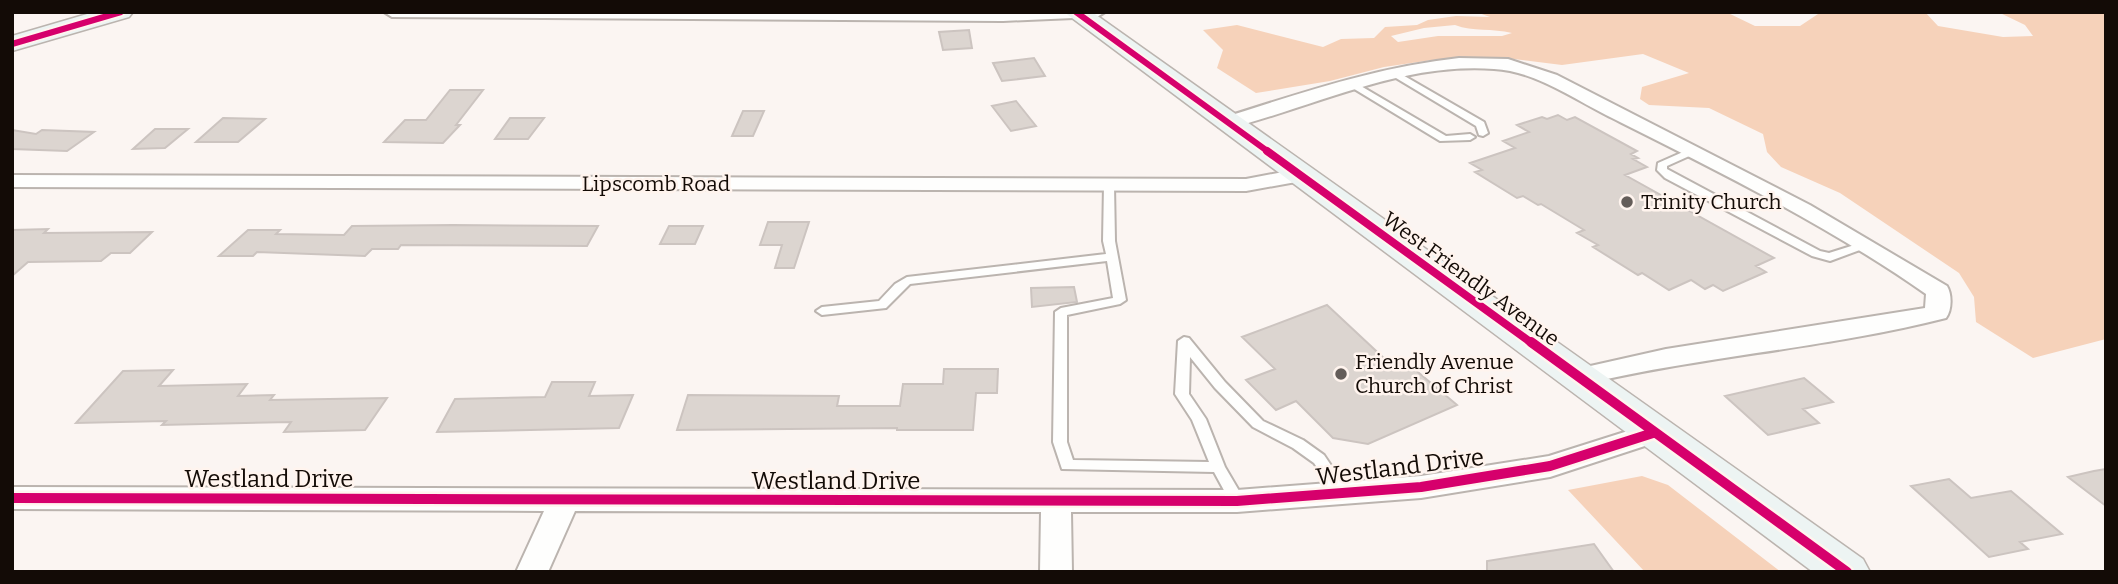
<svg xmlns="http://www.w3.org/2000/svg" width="2118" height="584" font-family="Bitter,serif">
<rect width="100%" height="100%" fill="#fbf5f2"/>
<!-- green -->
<path fill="#f6d2ba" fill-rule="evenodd" d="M1476,12h250l29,14h45l21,-14h104l13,14 65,11 30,-1 -8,-11 -27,-13h108v327l-73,19 -57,-36 -2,-25 -15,-24 -119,-80 -59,-26 -14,-15 -4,-18 -54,-26 -60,-3 -9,-6 2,-12 47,-14 -46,-19 -81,11 -64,-8 -66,3 -48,7 -54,14 -74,12 -39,-25 6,-18 -20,-20 34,-5 86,22 18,-8 33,-1 11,-11 32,-2 11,-5 28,-4 34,1zM1455,25c18,7 37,3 57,8l-10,3h-64l-40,6 -7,-6 33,-8z
M1642,476l26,9 113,87h-136l-77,-82z"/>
<!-- building -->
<path fill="#dcd5d0" stroke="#ccc4c0" stroke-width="2" d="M969,30l3,18 -29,2 -4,-18z
M1034,58l11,18 -43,5 -9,-18z
M450,90h33l-27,35h4l-17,18 -59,-1 21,-22h21z
M1016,101l20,25 -25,5 -19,-25z
M743,111h21l-11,25h-21z
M1558,115l9,5 8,-3 62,34 -6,3 7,4 -5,1 14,8 -22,8 149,83 -18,8 10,6 -43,19 -10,-6 -8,4 -14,-9 -22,10 -27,-17 -4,2 -45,-28 5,-2 -21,-12 7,-3 -43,-26 -3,1 -15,-9 -6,2 -42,-26 7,-2 -12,-7 45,-15 -12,-7 26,-9 -12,-7 25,-8 5,2z
M223,118l42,1 -27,23h-42z
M510,118h34l-16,21h-33z
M155,129h33l-23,19 -32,1z
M12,130l24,4 6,-4 52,2 -27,19 -55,-2z
M768,222h41l-15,46h-19l7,-23h-22z
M453,225l145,1 -11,20 -186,-1 -3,4h-26l-7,7 -108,-4 -4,4h-34l29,-26h32l-4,4 68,1 8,-9z
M669,226h34l-8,18h-35z
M48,229l-4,4 108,-1 -22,21h-19l-10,8 -73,1 -16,14v-46z
M1074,287l3,15 -45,5 -1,-19z
M1327,305l61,57 12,-5 57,48 -89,39 -35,-6 -37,-37 -20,9 -30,-30 29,-11 -33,-32z
M944,369h54l-1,24h-21l-3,37h-76v-2l-220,2 11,-35 151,1 -2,10h63l3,-22h40z
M173,370l-14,16 88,-2 -9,12 36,-1 -4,5 117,-2 -22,32 -81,2 7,-10 -129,3 4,-4 -90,2 47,-52z
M1804,378l29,24 -30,7 16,14 -51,12 -43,-39z
M552,382h43l-6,14 44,-1 -14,33 -182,4 18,-33 90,-2z
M2106,469v37l-38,-29 26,-6z
M1949,479l22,19 40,-7 51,43 -42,8 8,7 -39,8 -78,-71z
M1594,544l20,28h-127v-11z"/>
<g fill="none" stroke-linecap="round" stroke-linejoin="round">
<defs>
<path id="service" d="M1394,70l90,52 4,11 -5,3 -4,-1 -3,-9 -85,-51v-4z
M1354,82l92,54 24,-2 5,3 -5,3 -30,1 -89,-54v-4z
M1692,148l5,3 -1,2 -29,13v3l153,82 9,2 35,-11 6,3 -2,2 -38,14 -18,-5 -147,-78 -8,-8 1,-7z
M1109,182l5,3 1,56 11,59 -6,4 -53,11v127l6,18 136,2 -17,-42 -17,-26 3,-53 6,-4 5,1 36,44 38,39 40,19 21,15 27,40 -3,4 -5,2 -5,-2 -24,-36 -21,-15 -40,-21 -38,-39 -25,-31 -1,37 17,25 19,48 20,34 -3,4 -5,2 -5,-2 -18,-33 -152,-3 -9,-27 2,-130 6,-4 52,-10 -6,-37 -197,23 -24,24 -64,7 -6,-4 6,-4 57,-6 16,-17 12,-7 199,-23 -3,-13 1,-56z"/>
<path id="minor" d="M384,12h721l-8,5 -94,4 -611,-4z
M1459,58l49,1 49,16 253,130 137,81c5,8 5,24 -1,32 -121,31 -247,38 -369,68l-9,-3 -4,-6 4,-6 98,-22 259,-41 1,-14c-100,-70 -212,-125 -320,-179 -35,-18 -72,-44 -112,-46 -94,-7 -179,38 -268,60l-7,-2 -3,-4 3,-4c79,-25 157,-52 240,-61z
M1299,169l8,1 3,5 -3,5 -61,11 -1234,-4v-12l1234,4z
M1653,423l10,3 4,7 -4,7 -113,37 -129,21 -184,14h-166l1,60h-32l1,-60 -466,-1 -27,61h-32l28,-61 -532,-2v-22l1225,3 184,-14 128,-20z"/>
<path id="secondary" d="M94,12h39l-4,5 -117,34v-15z
M1064,12h28l771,547 7,13h-57z"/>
</defs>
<!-- service casing -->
<use href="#service" stroke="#bbb4af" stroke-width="4"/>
<!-- minor casing -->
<use href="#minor" stroke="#bbb4af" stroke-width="4"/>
<!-- secondary casing -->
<use href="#secondary" stroke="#bbb4af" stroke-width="3"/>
<!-- service -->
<use href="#service" fill="#fefefd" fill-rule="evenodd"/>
<!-- minor -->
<use href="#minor" fill="#fefefd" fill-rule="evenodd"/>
<!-- secondary -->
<use href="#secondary" fill="#edf4f3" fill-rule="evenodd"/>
<defs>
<path id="cycleway-far2" d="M1076,12l194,141
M12,44l109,-32"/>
<path id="cycleway-far1" d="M1267,151l266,193"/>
<path id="cycleway" d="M1531,342l316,230
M12,498l1225,3 184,-14 129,-21 103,-33"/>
</defs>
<!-- cycleway-far2 casing -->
<use href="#cycleway-far2" stroke="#fff4ee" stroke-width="10"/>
<!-- cycleway-far1 casing -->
<use href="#cycleway-far1" stroke="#fff4ee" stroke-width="12"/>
<!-- cycleway casing -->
<use href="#cycleway" stroke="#fff4ee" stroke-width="15"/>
<!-- cycleway-far2 -->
<use href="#cycleway-far2" stroke="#d6006c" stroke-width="6"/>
<!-- cycleway-far1 -->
<use href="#cycleway-far1" stroke="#d6006c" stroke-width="8"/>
<!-- cycleway -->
<use href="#cycleway" stroke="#d6006c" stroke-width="10"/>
</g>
<!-- markers -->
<g fill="#645d59" stroke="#fff4ee" stroke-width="2.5">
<circle cx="1627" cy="202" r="7"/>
<circle cx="1341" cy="374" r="7"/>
</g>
<g text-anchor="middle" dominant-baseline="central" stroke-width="5" stroke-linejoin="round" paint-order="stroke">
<!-- street labels -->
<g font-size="21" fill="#130b06" stroke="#fff4ee">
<text x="656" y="184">Lipscomb Road</text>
<text transform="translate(1471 279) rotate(36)">West Friendly Avenue</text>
</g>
<!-- poi labels -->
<g font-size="21" fill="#130b06" stroke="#fff4ee" text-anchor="start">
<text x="1641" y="202">Trinity Church</text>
<text x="1355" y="362">Friendly Avenue<tspan x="1355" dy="24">Church of Christ</tspan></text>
</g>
<!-- near-street labels -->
<g font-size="24" fill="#130b06" stroke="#fff4ee">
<text transform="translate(1400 467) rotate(-7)">Westland Drive</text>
<text x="269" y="479">Westland Drive</text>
<text x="836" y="481">Westland Drive</text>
</g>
</g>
<!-- border -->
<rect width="2118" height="584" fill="none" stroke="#130b06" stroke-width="28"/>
</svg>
